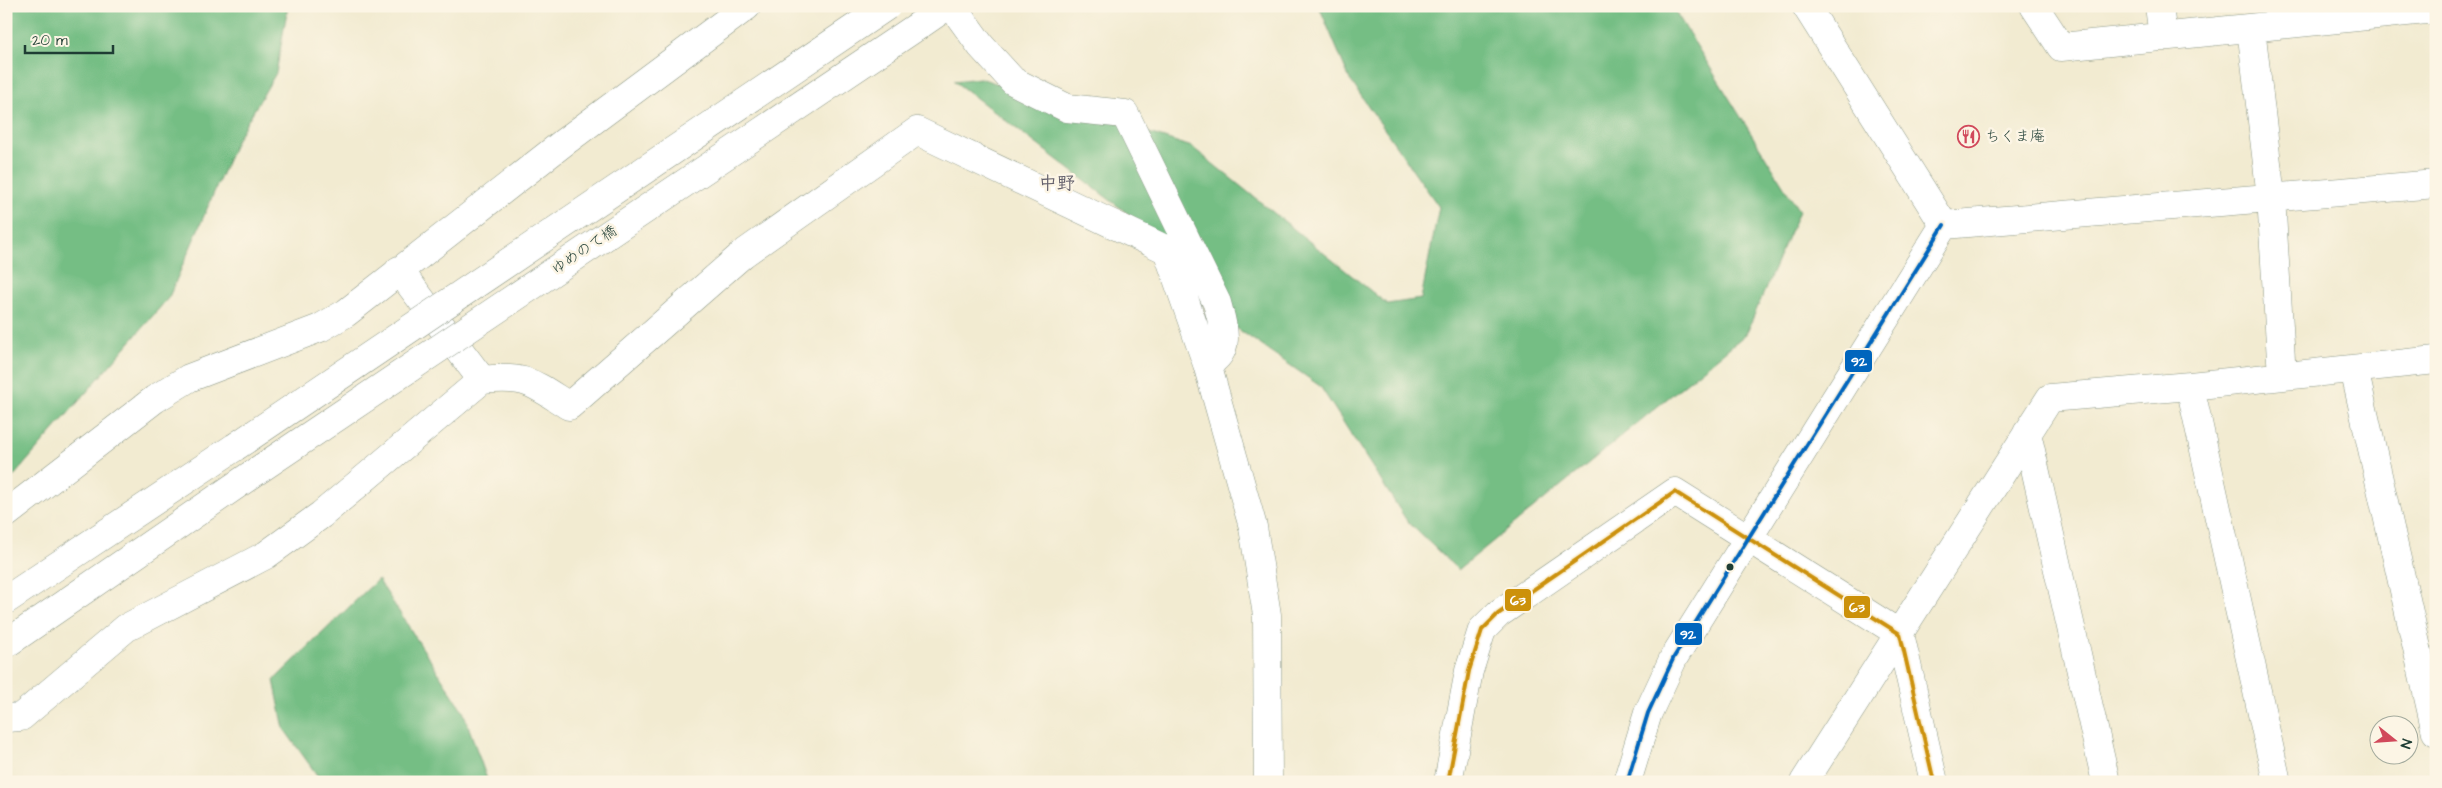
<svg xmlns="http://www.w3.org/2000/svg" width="2442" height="788" font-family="'Architects Daughter','Klee One',sans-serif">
<rect width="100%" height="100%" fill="#fcf5e5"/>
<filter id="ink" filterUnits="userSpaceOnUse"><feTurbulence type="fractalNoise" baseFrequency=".02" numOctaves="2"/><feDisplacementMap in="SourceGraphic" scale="10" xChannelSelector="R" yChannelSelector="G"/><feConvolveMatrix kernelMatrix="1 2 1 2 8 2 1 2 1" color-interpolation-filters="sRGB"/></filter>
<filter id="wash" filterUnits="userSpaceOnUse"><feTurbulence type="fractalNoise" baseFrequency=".0096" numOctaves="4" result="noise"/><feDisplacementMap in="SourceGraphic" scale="20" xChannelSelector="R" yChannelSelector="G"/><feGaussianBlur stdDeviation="1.12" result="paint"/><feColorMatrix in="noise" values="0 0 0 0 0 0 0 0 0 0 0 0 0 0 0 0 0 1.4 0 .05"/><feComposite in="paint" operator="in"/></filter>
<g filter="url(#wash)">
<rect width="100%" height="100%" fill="#f2ebd1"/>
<!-- forest -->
<path fill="#74be84" stroke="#4a7e5c" d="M6,6h282l-12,67 -39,66 -68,158 -163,188z
M1319,6h353l127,205 -53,123 -288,236 -51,-49 -87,-135 -85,-59 -91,-101 -190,-145 26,-3 212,69 195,157 34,-5 18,-92 -89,-127z
M378,579l85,132 25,71h-166l-38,-53 -10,-49z"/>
</g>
<g filter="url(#ink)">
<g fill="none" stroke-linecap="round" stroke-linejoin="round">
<defs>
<path id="minor" d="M952,6l29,40 32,35 54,27 58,6 92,189c6,22 16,48 -10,61
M1806,6l138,219
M2034,6l27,41 375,-38
M2159,6l4,31
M918,26l29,-20
M2251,28l20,169 11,179
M1944,225l492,-41
M399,270l83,110
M2354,369l82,363
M2027,433l79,349
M6,514l149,-115 34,-21 131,-50 26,-15 217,-170 184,-137
M6,600l229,-153
M6,644l245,-169
M6,718l15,-1 105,-89 140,-73 55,-40 161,-135c45,-5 50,3 87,26l174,-152 174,-123 250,119 40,114 46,163 14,88 1,167
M1448,782l21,-111 13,-41 16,-16 177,-122 225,142 34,148
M1627,782l21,-69 26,-56 270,-432
M1804,782l246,-384 140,-12
M2277,782l-87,-396 246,-26"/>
</defs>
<!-- minor casing -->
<use href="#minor" stroke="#889482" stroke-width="29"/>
<!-- minor -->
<use href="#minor" stroke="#fff" stroke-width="28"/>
<defs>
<path id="minor-bridge" d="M235,447l652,-441
M251,475l667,-449"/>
</defs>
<!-- minor-bridge casing -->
<use href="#minor-bridge" stroke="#889482" stroke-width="29" stroke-linecap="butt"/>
<!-- minor-bridge -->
<use href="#minor-bridge" stroke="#fff" stroke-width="28"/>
<defs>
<path id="bus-1" d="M1448,782l21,-111 13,-41 16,-16 177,-122 225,142 34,148"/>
<path id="bus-2" d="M1627,782l21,-69 26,-56 270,-432"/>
</defs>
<!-- bus-1 casing -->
<use href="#bus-1" stroke="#fcf5e5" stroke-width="8"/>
<!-- bus-2 casing -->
<use href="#bus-2" stroke="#fcf5e5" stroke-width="8"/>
<!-- bus-1 -->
<use href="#bus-1" stroke="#cc910a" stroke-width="4"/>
<!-- bus-2 -->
<use href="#bus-2" stroke="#0065bd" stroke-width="4"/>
</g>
</g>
<!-- icons -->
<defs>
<symbol id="restaurant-ring" viewBox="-11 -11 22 22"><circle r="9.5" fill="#fcf5e5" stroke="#d1495b" stroke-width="1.5"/><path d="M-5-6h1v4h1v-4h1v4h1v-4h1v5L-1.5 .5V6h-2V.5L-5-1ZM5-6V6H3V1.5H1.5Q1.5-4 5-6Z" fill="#d1495b"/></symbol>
</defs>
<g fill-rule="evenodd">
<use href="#restaurant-ring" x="1956" y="124" width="25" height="25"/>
</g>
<!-- markers -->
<circle fill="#1f3d34" stroke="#fcf5e5" stroke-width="2" cx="1730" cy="567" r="4.5"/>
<g text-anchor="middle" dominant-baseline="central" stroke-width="5" stroke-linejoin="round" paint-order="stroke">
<!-- poi labels -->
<g font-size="15" fill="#1f3d34" stroke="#fcf5e5" text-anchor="start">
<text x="1985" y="136">ちくま庵</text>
</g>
<!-- street labels -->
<g font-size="15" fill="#1f3d34" stroke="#fcf5e5">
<text transform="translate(584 250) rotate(-34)">ゆめのて橋</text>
</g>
<!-- quarter labels -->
<g font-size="18" font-weight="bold" fill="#63606c" stroke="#fcf5e5">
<text x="1057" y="183">中野</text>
</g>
</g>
<g stroke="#fcf5e5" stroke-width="2">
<rect x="1844" y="349" width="29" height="24" rx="5" fill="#0065bd"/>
<rect x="1504" y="588" width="28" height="24" rx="5" fill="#cc910a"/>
<rect x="1843" y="595" width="28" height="24" rx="5" fill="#cc910a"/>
<rect x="1674" y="622" width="29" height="24" rx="5" fill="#0065bd"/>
</g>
<g font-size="14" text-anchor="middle" font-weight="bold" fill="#fff">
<text x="1859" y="366">92</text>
<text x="1518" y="605">63</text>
<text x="1857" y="612">63</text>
<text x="1688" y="639">92</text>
</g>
<!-- margin -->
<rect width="2442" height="788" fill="none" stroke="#fcf5e5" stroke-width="25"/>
<!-- north arrow -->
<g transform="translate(2394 740) rotate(107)"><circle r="24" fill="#fcf5e5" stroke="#a4ab9e"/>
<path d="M0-4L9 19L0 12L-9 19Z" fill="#d1495b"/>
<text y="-8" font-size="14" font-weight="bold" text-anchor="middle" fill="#1f3d34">N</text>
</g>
<!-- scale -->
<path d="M25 45v8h88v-8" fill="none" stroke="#1f3d34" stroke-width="2.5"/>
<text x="32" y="45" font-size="15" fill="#1f3d34" stroke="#fcf5e5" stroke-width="4" paint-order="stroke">20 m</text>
</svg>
